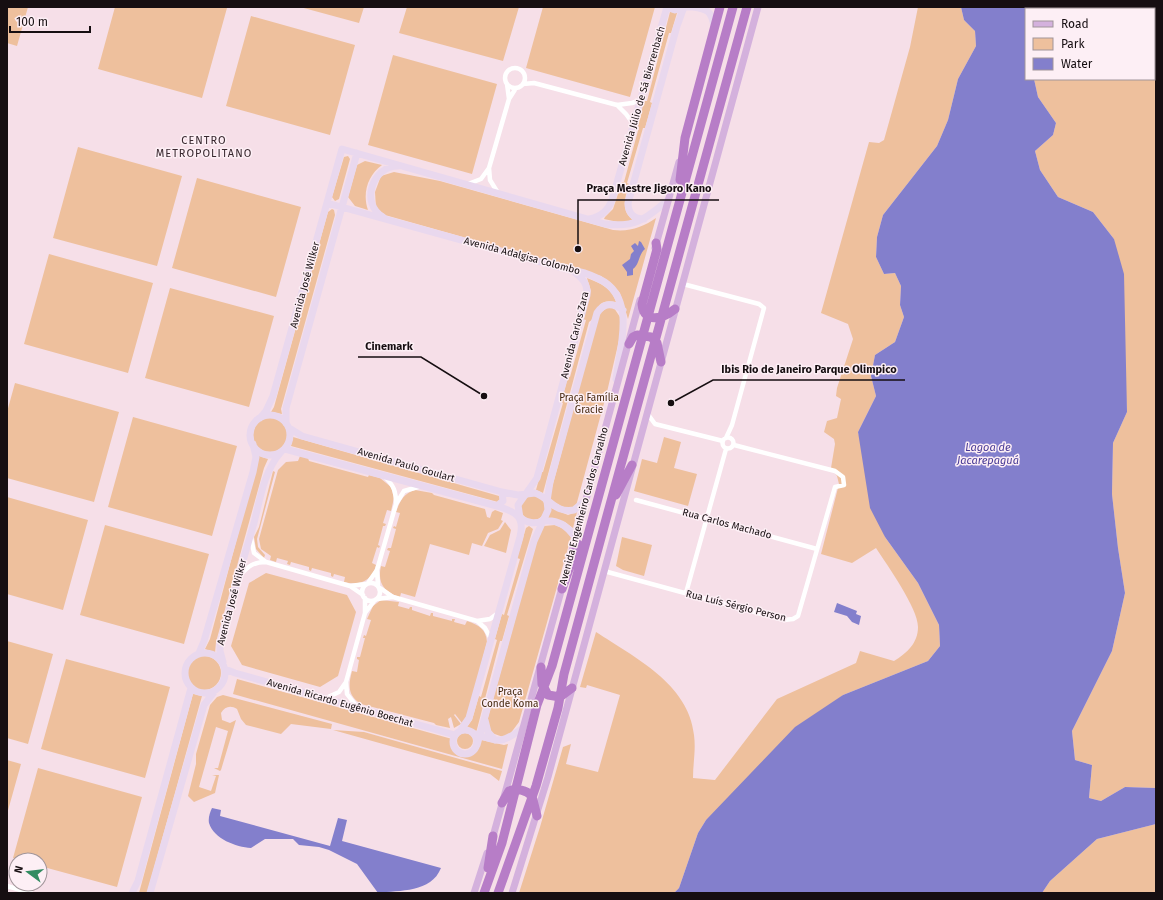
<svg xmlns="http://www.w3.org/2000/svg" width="1163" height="900" font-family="'Fira Sans',sans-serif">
<rect width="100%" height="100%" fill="#f6dfe8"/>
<!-- green -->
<path fill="#eec09d" d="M7,7h21l-11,39 -10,-3z
M115,7l112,1 -25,90 -104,-29z
M300,7h64l-5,16z
M407,7h112l-16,54 -104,-28z
M543,7h112l-25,90 -104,-29z
M918,7h43l3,13 11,11 1,15 -18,33 -10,41 -11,26 -54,69 -6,22 -1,20 8,17 11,-1 6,13 -1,19 4,12 -9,25 -20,13 -4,21 5,20 -18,36 27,105 33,46 21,42 1,21 -12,15 -85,34 -137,125 -8,13 -19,55 -5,5h-155l21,-66 23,-80 8,-3 -5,20 32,8 22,-77 -33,-10 -1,3 -6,-1 16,-55c38,25 93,52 98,103 2,15 -1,28 -1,43l22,2 62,-81 79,-36 4,-12 34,10c13,-8 24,-18 24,-34 0,-19 -31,-62 -42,-79l-24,15 -31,-9 18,-70 -2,-8 -6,-8 4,-24 -1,-5 -10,-7 3,-11 10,-3 4,-19 -5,-3 1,-8 16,-49 -5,-15 -27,-11 48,-171 10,1 5,-3 26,-93z
M1036,7h120v781l-31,-1 -24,14 -12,-3 3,-33 -17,-5 -3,-29 40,-80 13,-58 -7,-45 -6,-54 1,-51 14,-31 -13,-173 -21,-27 -35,-15 -18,-27 -5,-19 18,-16 3,-12 -18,-26 -4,-18h120v-70h-118z
M670,12l7,1 -6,20h-2l-19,69 2,1 -7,25h-2l-16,55 2,1c-4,14 -9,27 5,37l-16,1 -14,-3 1,-2 8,-8 9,-27h2l15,-55 -1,-1 6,-25h3z
M251,16l104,29 -25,90 -104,-29z
M393,55l104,29 -25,90 -104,-29z
M78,147l104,29 -25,90 -104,-28z
M348,156l2,3 -11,40 -4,2 -3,-4 12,-40z
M365,161l17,4c-14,10 -20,28 -14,45l-13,-4 -7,-9 9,-32z
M394,172l46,9 173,49c17,2 30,-3 43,-12l-28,101 -8,-26 -8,-9 -11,-8 -216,-61 -9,-7 -1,-16 6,-16z
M197,178l104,29 -25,90 -104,-29z
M332,209l2,1 1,5 -54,194 1,5 -11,-2 3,-5 54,-195z
M49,254l104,29 -25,90 -104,-29z
M587,278c13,5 25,10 29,24 -23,-5 -17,14 -27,20l-46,171 -7,-3 5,-18h2l20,-69 -2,-1 7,-25h2l16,-57 -3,-1 8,-28z
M170,288l104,28 -25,91 -104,-29z
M607,308h7l6,9v19l-13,56 -31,114c-8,5 -18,-1 -25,-6l-1,-5 49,-181z
M15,383l104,29 -25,90 -87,-24v-66z
M133,417l104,29 -25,90 -104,-29z
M253 435a17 17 0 1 1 34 0a17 17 0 1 1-34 0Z
M293,437l206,59 2,1 -3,5 -207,-56z
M664,437l17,5 -7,26 23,6 -9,32 -54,-15 8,-32 15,4z
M259,456l9,3 -4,9 -48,174 -1,11 -10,-4 5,-10z
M300,456l8,2 1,3 59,16 1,-2 11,3 11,9 3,11 -3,13 -4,-1 -4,13 3,1 -1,2h-2l-5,19 2,1 -1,2 -2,-1 -5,16 4,2c-4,16 -16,21 -32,17l1,-5 -11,-3 -1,3 -2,-1v-3l-19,-5 -1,3 -2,-1v-3l-18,-5 -1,3 -3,-1 1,-3 -11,-3 -1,4 -6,-2 1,-4 -10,-7 -2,-10 19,-69 8,-8 12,-1z
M273,471l2,1 -18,67 1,8 7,8 -1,3 -8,-9 -2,-12 5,-10z
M415,490l17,3 2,2 51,14 2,8 3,1 2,-6 3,-2 8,3 -2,7 2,1 -5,8 -10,4 -6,13 -10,-3 -3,12 -39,-11 -15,53 -14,-4 -1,4c-16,-5 -23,-14 -19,-31l4,1 5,-16 -3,-1 1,-2h3l5,-19 -3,-1 1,-2 2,1 4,-14 -4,-1c4,-11 8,-19 19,-22z
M521 508a12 12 0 1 1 24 0a12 12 0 1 1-24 0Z
M7,497l81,23 -25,90 -56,-16z
M551,508l17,7 9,-3 -4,16 -8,-6 -17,-4z
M505,522l6,8 -5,23 -22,-7 6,-11 10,-5z
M105,525l104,29 -25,90 -104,-29z
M555,525l9,4 7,8 -52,185 -9,12 -7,3 -11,-4 -5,-12 52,-188 5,-7z
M529,526l4,3 -26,86 2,1 -7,25h-2l-24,92 -1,-3 -8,-3 5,-7 7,-24 2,1 16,-57 -2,-1 7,-25 2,1 16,-56 -3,-1 9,-30z
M622,537l30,8 -8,31 -21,-6 -7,-4z
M266,573l81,22 9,17 -18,64 -18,11 -78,-22 -11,-19 18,-63z
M381,600l18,2 -1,4 11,3 1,-2h2v3l18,6 1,-3h2v3l19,5v-2h3l-1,3 11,3 2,-4c12,4 19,8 20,21l-19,73 -6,8 -7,-9 -1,1 7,9 -7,4 -3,-11 -3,2 2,9 -14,-3 -2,-2 -73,-19c-13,-8 -13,-18 -9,-33l5,1 2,-12 -2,-1v-2h3l5,-19h-2l1,-3 2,1 5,-16 -4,-1 6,-13z
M7,641l46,13 -25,90 -21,-6z
M187 673a17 17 0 1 1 34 0a17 17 0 1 1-34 0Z
M66,659l104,28 -25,91 -104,-29z
M237,679l215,60 3,11 6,7c13,1 17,-7 20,-17l23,5 4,-1 -6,25 -269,-75z
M193,694l9,2 -55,197h-8z
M223,695l109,29 -1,5 -40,-5 -10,10 -35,-9 -5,-6 -4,-10c-6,-4 -12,-3 -16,4l1,7 8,3 6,-3 -15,50 -1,1 -6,-3h4l10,-37 -12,-4 -17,60 12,4 5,-15 -4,-1h7l-4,18 -21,9 -6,-6 8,-32v-10l14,-49 7,-8z
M333,730l31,2 138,39 -3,10 -9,-7z
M457 741a8 8 0 1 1 16 0a8 8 0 1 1-16 0Z
M7,760l14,4 -14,50z
M38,768l104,29 -25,90 -77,-21v-6h-20l-7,-2z
M1156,824v69h-114l8,-12 47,-42z"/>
<!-- water -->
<path fill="#837fcc" d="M961,7h75v2h-10v70h8l4,18 18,26 -3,12 -18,16 5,19 18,27 35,15 21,27 10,35 3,138 -14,31 -1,51 6,54 7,45 -13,58 -40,80 3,29 17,5 -3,33 12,3 24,-14 31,1v36l-59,15 -47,42 -8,12h-368l5,-5 19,-55 8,-13 89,-93 48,-32 85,-34 12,-15 -1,-21 -21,-42 -33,-46 -15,-29 -12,-76 18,-36 -5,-20 4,-21 20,-13 9,-25 -4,-12 1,-19 -6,-13 -11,1 -8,-17 1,-20 6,-22 54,-69 11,-26 10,-41 18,-33 -1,-15 -11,-11z
M639,241l2,1 4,7c-7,6 -5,15 -12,20v6l-6,1v-4l-5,-7 8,-6 1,-5 3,-3 -3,-5 4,-3 3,3z
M837,603l20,8 -1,3 5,2 -2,9 -7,-3 -5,-6 -13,-4z
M212,808l9,2 -1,6 110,30 8,-28 9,2 -5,21 99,27c-10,25 -41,22 -63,25l-21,-29 -28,-14 -10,-3 -20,-2 -6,-6h-28l-14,9c-15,-1 -37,-9 -42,-25 -1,-5 1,-11 3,-15z"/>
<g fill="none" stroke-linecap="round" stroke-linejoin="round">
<!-- street -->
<path stroke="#fff" stroke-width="4.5" d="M505 78a10 10 0 1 1 20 0a10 10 0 1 1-20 0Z
M507,84l2,15
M523,84l11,-1 83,22 15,-2 9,-3
M617,105l9,9 8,11
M468,184l13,-5 8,-11
M498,193l-8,-13 -1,-12 20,-69 7,-11
M683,284l76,20 5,4 -32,117 -6,13
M647,413l8,11 68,17
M722.5 443a5.5 5.5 0 1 1 11 0a5.5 5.5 0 1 1-11 0Z
M385,477c9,9 11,14 11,27l8,-13 14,-4
M636,500l181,49
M266,562l84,24 13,9
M377,570l19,-66
M604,571l180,49 9,-1 5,-3 37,-129 9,-2 -1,-8 -8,-6 -101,-26
M240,575c9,-9 13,-13 26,-13l-12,-9 -3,-15
M362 592a9 9 0 1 1 18 0a9 9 0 1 1-18 0Z
M368,583l9,-13 1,15
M350,586l16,-2
M686,593l40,-144
M393,597l84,24
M365,598v15l10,-13
M377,599l16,-2 -13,-9
M491,639l-6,-11 -8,-7 13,-2 8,-6
M346,682l19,-69
M326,698l13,-6 7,-10 1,12 10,13
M7,886l24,7"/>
<!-- secondary -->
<path stroke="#e9d8ee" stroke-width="7" d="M693,7c15,2 18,4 21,19
M327,203l246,68c9,0 18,4 26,8 38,18 21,68 17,100
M383,217c-23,-13 -11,-51 15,-51
M589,219c12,-2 19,-8 23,-19l55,-193 8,3 10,-3
M644,219c-10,0 -16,-6 -16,-16l49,-177 7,-19h9
M573,271c9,7 15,12 14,24l-50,183 -19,27 2,13c8,5 14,6 23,3l5,-11 -1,-9 3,-19 47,-169c7,-11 16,-10 26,-3
M250 435a20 20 0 1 1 40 0a20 20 0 1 1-40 0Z
M260,418l6,-7 7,-15 69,-247 263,75c30,4 41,-5 63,-24
M286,423v-15l71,-255
M289,428l13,8 200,56 16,3 17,-2c16,6 19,20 39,17l11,-9
M285,449l212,57c19,6 28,10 23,31l-51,181 -9,13
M497,506l6,-5 -1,-9
M185 673a20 20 0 1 1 40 0a20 20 0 1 1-40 0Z
M199,653l5,-12 49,-169 3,-15 -3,-13
M223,662l-3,-11v-7c11,-40 22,-81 34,-121 6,-24 10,-52 27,-71
M225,669l10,4 220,62
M485,720l3,12 7,8
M453 742a12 12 0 1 1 24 0a12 12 0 1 1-24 0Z
M476,734c23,9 27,9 47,-6
M477,745l57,-204 9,-20c15,-2 24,5 32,16
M132,893l6,-12 53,-193
M150,893l54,-188 10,-13"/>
<!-- primary -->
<path stroke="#d4b1dd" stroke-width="7" d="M655,248l24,-86
M572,551l68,-251
M492,840l71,-256
M474,893l13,-40
M512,893l36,-116 210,-770"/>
<!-- highway -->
<path stroke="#b77dc7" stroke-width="9" d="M680,180l5,-42 35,-131
M656,243l1,6 -15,55c2,21 22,14 33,5
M629,344l4,-7 4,-2 14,2 6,6 4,19
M616,495l16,-30
M562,589l16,-45
M541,667l1,17 6,11 12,2 12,-9
M502,803l7,-12c8,-3 17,-1 23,5l5,20
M488,868l5,-32
M484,893l18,-50 35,-138 15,-39 181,-659
M498,893l38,-107 22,-78 6,-34 44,-162 139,-505"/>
</g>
<g text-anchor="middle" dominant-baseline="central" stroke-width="3" stroke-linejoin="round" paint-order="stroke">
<!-- street labels -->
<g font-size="10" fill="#160e11" stroke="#fdeff5">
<text transform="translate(642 96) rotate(-74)">Avenida Júlio de Sá Bierrenbach</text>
<text transform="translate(522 256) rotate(15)">Avenida Adalgisa Colombo</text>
<text transform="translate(305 285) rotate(-75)">Avenida José Wilker</text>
<text transform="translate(575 335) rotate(-76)">Avenida Carlos Zara</text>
<text transform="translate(406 465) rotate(16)">Avenida Paulo Goulart</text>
<text transform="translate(584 506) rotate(-75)">Avenida Engenheiro Carlos Carvalho</text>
<text transform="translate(727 524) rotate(15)">Rua Carlos Machado</text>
<text transform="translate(232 602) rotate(-75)">Avenida José Wilker</text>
<text transform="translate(736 606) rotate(14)">Rua Luís Sérgio Person</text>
<text transform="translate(340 703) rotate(16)">Avenida Ricardo Eugênio Boechat</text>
</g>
<!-- park labels -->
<g font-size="10" fill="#43260c" stroke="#fdeff5">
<text x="589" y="398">Praça Família<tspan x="589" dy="12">Gracie</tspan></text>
<text x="510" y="692">Praça<tspan x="510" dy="12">Conde Koma</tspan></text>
</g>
<!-- neighbourhood labels -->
<g font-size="11" letter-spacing="1" fill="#39282f" stroke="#fdeff5">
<text x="204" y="140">CENTRO<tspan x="204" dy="13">METROPOLITANO</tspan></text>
</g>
<!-- water labels -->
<g font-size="11" font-style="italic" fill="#483a96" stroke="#fdeff5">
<text x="988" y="447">Lagoa de<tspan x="988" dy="13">Jacarepaguá</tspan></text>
</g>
</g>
<!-- callouts -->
<path fill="none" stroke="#160e11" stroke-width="1.5" d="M578 249L578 200H719M484 396L421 357H358M671 403L713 380H905"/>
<g fill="#160e11" stroke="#fdeff5" stroke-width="1.5">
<circle cx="578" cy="249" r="4"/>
<circle cx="484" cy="396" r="4"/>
<circle cx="671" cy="403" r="4"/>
</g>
<g font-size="11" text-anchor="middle" font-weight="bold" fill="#160e11" stroke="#fdeff5" stroke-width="3" stroke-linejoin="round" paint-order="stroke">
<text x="649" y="192">Praça Mestre Jigoro Kano</text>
<text x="389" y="350">Cinemark</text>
<text x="809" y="373">Ibis Rio de Janeiro Parque Olimpico</text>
</g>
<!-- border -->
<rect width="1163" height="900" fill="none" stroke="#160e11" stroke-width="16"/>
<!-- legend -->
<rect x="1025" y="8" width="130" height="72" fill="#fdeff5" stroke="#a1959a"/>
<rect x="1033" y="21" width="20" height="6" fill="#d4b1dd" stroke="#a1959a"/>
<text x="1061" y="28" font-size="12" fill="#160e11">Road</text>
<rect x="1033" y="38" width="20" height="12" fill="#eec09d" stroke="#a1959a"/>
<text x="1061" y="48" font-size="12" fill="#160e11">Park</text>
<rect x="1033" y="58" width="20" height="12" fill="#837fcc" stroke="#a1959a"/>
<text x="1061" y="68" font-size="12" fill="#160e11">Water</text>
<!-- north arrow -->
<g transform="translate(28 872) rotate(285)"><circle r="19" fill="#fdeff5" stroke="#a1959a"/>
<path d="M0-3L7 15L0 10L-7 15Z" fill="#328c61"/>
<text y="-6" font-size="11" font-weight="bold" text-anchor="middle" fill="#160e11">N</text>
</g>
<!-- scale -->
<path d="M10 26v6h80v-6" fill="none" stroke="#160e11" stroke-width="2"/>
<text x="16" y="26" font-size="12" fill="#160e11" stroke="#fdeff5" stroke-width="3" paint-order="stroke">100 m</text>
</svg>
